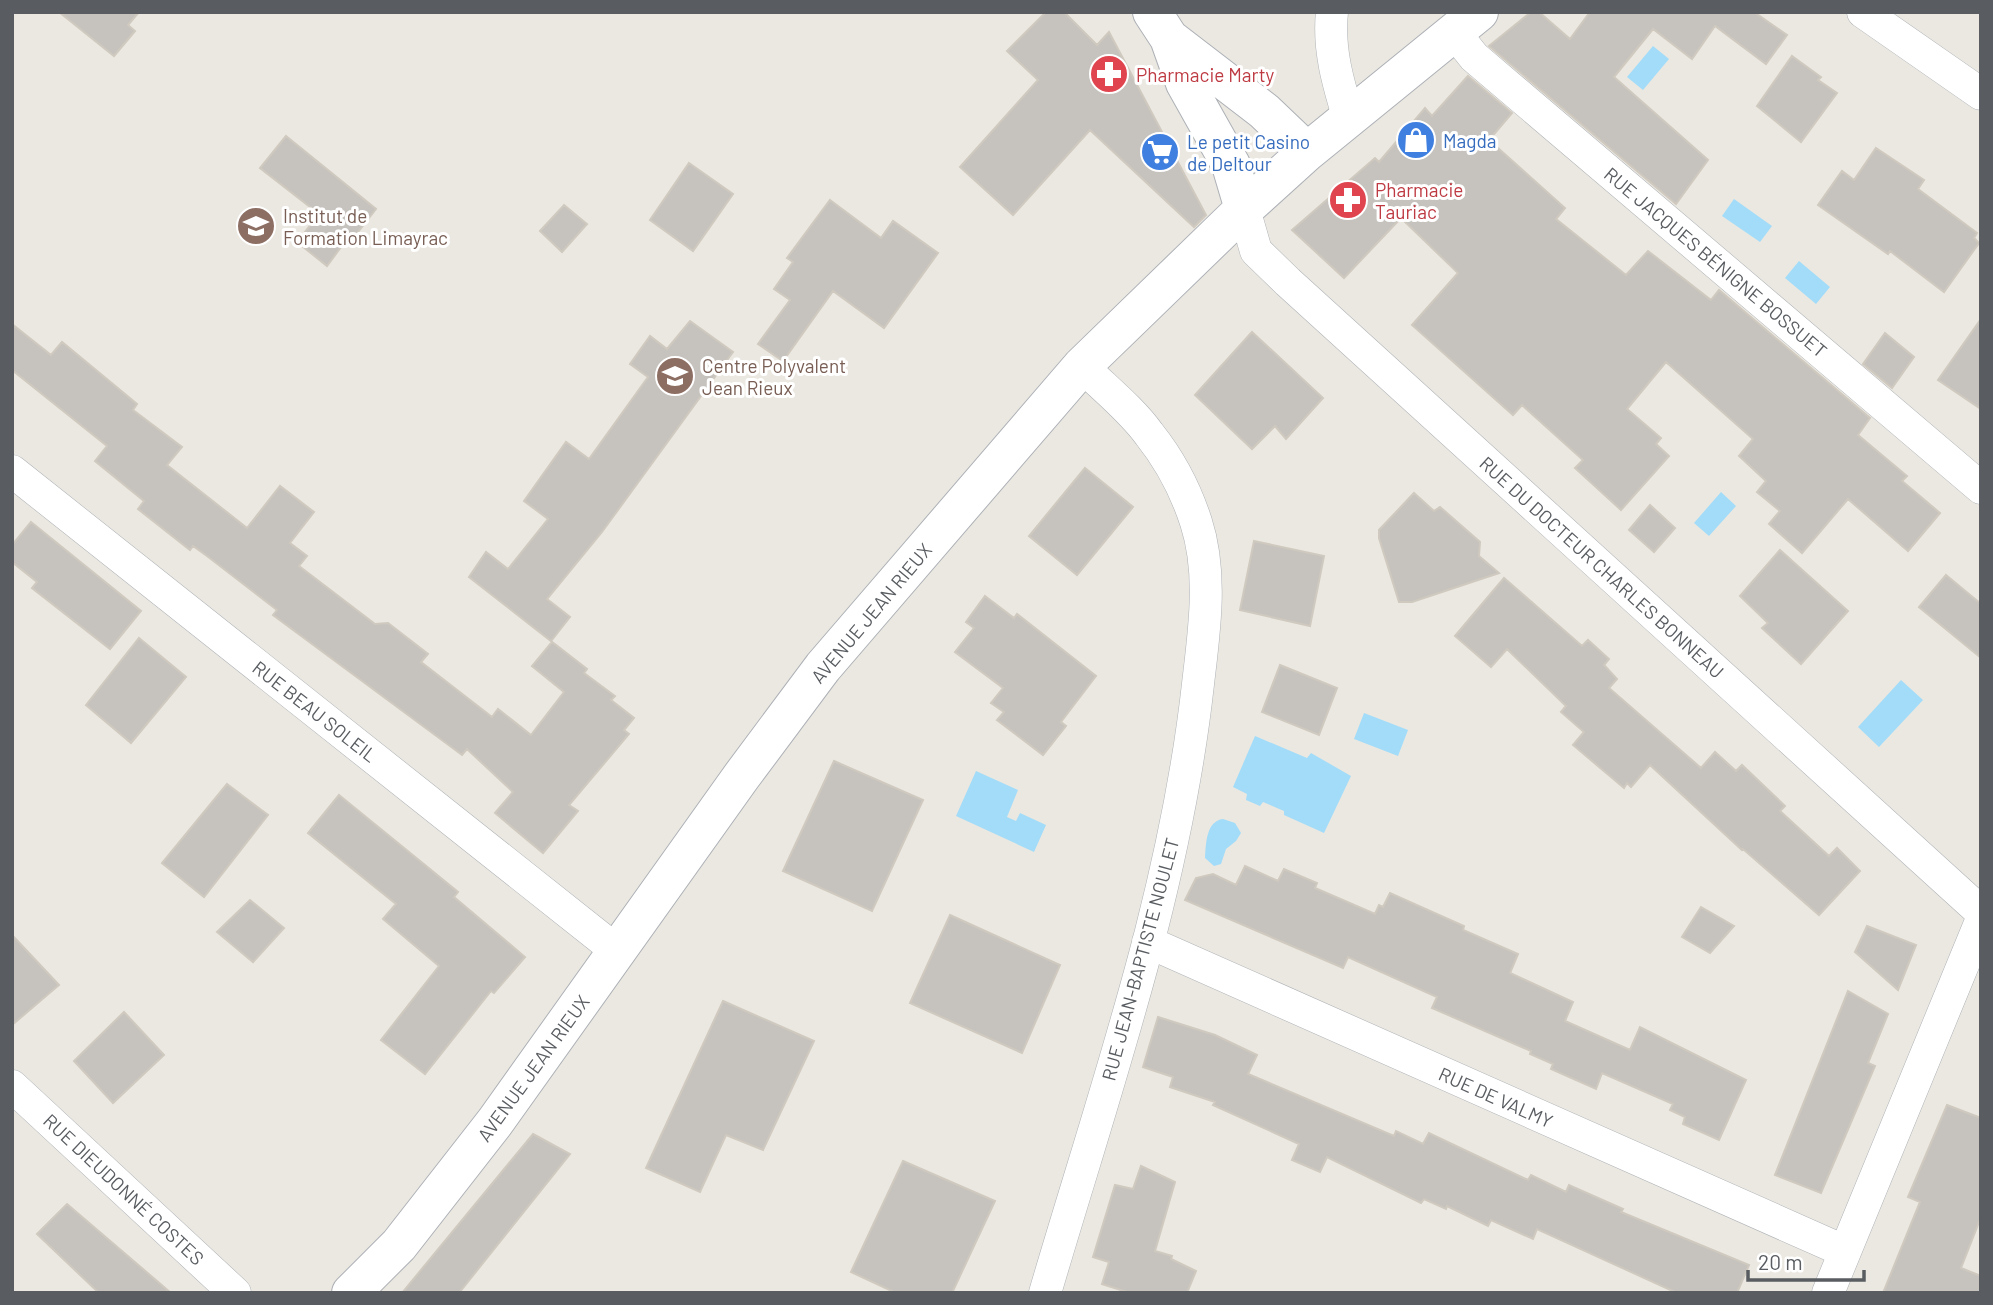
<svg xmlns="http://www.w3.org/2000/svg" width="1993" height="1305" font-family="Barlow,sans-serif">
<rect width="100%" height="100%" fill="#ebe8e1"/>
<!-- water -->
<path fill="#a2dcf9" d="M1653,46l16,13 -26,31 -16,-13z
M1734,199l38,27 -12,16 -38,-26z
M1799,261l31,26 -14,17 -31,-26z
M1721,492l15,14 -27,30 -15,-13z
M1901,680l22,20 -44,47 -21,-20z
M1364,713l44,17 -10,26 -44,-17z
M1255,736l52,22 4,-5 40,23 -27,57 -40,-18v-4l-21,-9 -3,4 -14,-6 1,-6 -14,-7z
M976,771l42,19 -11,27 9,4 4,-8 26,12 -12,27 -78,-36z
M1223,819l12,4 6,10 -5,8 -10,8 -5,15 -7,2 -9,-8c1,-14 1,-37 18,-39z"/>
<!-- building -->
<path fill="#c6c3be" stroke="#cfc9bf" stroke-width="2" d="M59,12h80l-11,13 7,6 -21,25z
M1046,12h18l33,33 12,-13 97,183 -12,12 -104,-97 -77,85 -53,-48 78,-87 -31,-29z
M1531,12h8l31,27 20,-27h164l33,23 -21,29 -51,-38 -23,33 -39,-30 -39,48 94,83 -32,44 -187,-158z
M1792,56l29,21 -3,3 19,13 -36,49 -44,-36z
M1468,76l44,37 -23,27 76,68 -9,11 70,56 22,-24 63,49 8,-10 151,128 -12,17 49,41 -5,5 38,32 -32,38 -60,-52 -46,54 -33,-29 11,-13 -23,-19 9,-11 -27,-25 14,-17 -87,-77 -39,47 34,29 -5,6 13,12 -48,54 -46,-42 8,-8 -61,-55 -9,10 -101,-90 46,-52 -57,-55 -57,60 -52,-48 83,-72 4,4 46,-54 7,8z
M286,136l90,73 -25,32 -4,-2 -20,27 -30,-24 22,-28 -59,-46z
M1876,148l48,32 -6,9 59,44 -3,5 5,5 -35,49 -54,-41 -2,3 -70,-49 24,-34 12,9z
M689,163l44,31 -40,57 -43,-31z
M830,200l51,38 12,-17 45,32 -54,75 -51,-37 -50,70 -25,-17 32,-44 -16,-11 19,-27 -6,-4z
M564,205l23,19 -25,28 -22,-21z
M1981,319v90l-43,-29z
M690,321l43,31 -131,180 -55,67 23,18 -19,24 -82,-64 17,-25 22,17 40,-50 -24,-18 42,-59 23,17 59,-82 -18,-13 20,-28 17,13z
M12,324l39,31 11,-13 75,62 -4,6 49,37 -15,18 80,63 33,-42 34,26 -24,31 17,13 -8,10 76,58 13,-1 40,31 -7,8 71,55 6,-8 33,26 33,-43 -32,-26 20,-24 35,27 -3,4 31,23 -4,4 23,18 -10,12 5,4 -60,71 9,6 -35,42 -48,-40 18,-21 -46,-43 -5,6 -189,-140 4,-5 -70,-54 -14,-10 -3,4 -52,-41 6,-8 -49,-40 12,-15 -95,-76z
M1252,332l71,66 -37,41 -11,-13 -23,23 -57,-54z
M1885,333l29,24 -22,31 -29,-24z
M1085,468l48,39 -56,68 -48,-39z
M1414,493l20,18 6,-4 40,35 -1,14 20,17 -87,29h-13l-20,-64v-8z
M1650,505l25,23 -21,24 -25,-22z
M31,522l110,89 -31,38 -78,-61 5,-6 -25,-20v-17z
M1254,541l70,15 -14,70 -70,-16z
M1780,550l68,61 -47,53 -39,-36 6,-5 -28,-27z
M1946,575l35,29v54l-62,-51z
M1504,578l78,68 6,-6 21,19 -5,6 13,14 -8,9 92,80 14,-16 21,19 6,-6 43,41 -5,5 49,45 8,-8 23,23 -41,44 -76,-66 -1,1 -92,-85 -19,22 -4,-4 -3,5 -51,-43 11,-13 -23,-20 5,-6 -59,-57 -16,18 -36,-31z
M985,596l29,22 3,-4 79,62 -35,46 5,4 -23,29 -46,-35 7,-8 -13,-9 12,-15 -48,-36 19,-24 -8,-6z
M139,638l47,39 -55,66 -45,-38z
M1280,665l57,23 -18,47 -57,-23z
M834,761l89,39 -51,111 -89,-40z
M227,784l41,31 -64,82 -42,-34z
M339,795l119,97 -4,5 71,60 -31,36 -3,-2 -66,83 -44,-34 58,-74 -56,-47 13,-15 -88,-71z
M1245,866l33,15 6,-12 33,14 -2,5 60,26 4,-9 4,2 7,-14 74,33 -1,4 55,24 -8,19 63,29 -8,19 65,29 10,-23 106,53 -27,60 -36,-16 2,-7 -15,-7 3,-6 -71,-31 -6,16 -45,-20 2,-5 -23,-10 1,-3 -99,-43 5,-11 -89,-40 -5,11 -158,-68 11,-22 17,-4 23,11z
M250,900l34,28 -31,34 -36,-30z
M1701,907l33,19 -24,27 -28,-16z
M950,915l110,50 -38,88 -112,-50z
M1867,926l49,19 -18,45 -43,-38z
M12,935l47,50 -47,40z
M1848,991l40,23 -20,49 7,3 -54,127 -46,-18z
M723,1001l91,40 -51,109 -37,-15 -26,57 -54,-24z
M124,1012l40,43 -51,48 -39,-42z
M1158,1017l57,18 42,20 -9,19 146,62 2,-5 27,13 6,-11 99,47 3,-5 35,17 3,-7 54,24 -2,3 128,53 -12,28h-60l-140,-64 -4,10 -42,-19 -3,6 -41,-20 -1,3 -22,-10 -3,4 -94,-46 -7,15 -28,-12 7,-16 -86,-39 2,-3 -45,-15 3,-10 -30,-10z
M1947,1105l34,13v99l-20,51 20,8v17h-98l37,-91 -12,-5z
M533,1134l37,20 -111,139h-57z
M903,1161l92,40 -43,92h-56l-45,-21z
M1141,1166l34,16 -20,69 17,5 -1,3 25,12 -9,22h-57l-28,-9 7,-22 -16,-5 22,-72 18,4z
M67,1204l104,89h-72l-62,-59z"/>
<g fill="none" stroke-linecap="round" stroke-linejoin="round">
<defs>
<path id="street" d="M1332,12c-4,37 6,71 17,107
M1863,12l118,82
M1454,32l20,25 507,431
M1244,209l12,42 32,31 693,630
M12,471l605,480
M1148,942l696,309
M12,1086l223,207
M1045,1293c59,-201 130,-400 153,-609 6,-52 15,-110 -2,-162 -10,-31 -27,-63 -47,-88 -18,-25 -45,-46 -67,-68
M1828,1293l153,-372"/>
<path id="secondary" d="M1152,12l17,26 16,45 46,82 13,44
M1169,38l95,73 43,41
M351,1293l48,-48 96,-123 246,-345 82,-110 259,-301 162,-157 63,-57 172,-140"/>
</defs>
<!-- street casing -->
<use href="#street" stroke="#aeb2b6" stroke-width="33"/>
<!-- secondary casing -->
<use href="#secondary" stroke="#adb1b6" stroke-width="40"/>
<!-- street -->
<use href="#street" stroke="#fff" stroke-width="32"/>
<!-- secondary -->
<use href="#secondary" stroke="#fff" stroke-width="38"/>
</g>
<!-- icons -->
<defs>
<symbol id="pharmacy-disc" viewBox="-11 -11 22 22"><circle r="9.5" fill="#e0444e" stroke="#fff"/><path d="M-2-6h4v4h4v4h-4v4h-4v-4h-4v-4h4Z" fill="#fff"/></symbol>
<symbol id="shop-disc" viewBox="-11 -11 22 22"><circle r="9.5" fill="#3f7fe0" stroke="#fff"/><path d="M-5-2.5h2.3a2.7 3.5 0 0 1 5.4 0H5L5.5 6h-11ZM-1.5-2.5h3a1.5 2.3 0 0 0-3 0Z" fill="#fff"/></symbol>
<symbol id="supermarket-disc" viewBox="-11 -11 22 22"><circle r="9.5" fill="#3f7fe0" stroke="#fff"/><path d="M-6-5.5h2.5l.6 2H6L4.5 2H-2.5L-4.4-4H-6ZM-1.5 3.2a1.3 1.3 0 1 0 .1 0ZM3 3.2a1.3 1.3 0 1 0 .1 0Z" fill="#fff"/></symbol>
<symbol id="university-disc" viewBox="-11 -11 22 22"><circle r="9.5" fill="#8d6e63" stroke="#fff"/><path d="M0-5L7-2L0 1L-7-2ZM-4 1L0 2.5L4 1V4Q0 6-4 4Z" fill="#fff"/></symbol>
<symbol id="school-disc" viewBox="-11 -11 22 22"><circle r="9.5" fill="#8d6e63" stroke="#fff"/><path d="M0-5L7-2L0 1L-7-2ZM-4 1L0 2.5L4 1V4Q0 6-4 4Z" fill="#fff"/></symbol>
</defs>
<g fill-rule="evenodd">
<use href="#pharmacy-disc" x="1087" y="52" width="44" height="44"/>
<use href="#shop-disc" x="1394" y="118" width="44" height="44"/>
<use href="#supermarket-disc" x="1138" y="130" width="44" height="44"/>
<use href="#pharmacy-disc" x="1326" y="178" width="44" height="44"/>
<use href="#university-disc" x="234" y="204" width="44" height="44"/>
<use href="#school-disc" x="653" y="354" width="44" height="44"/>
</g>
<g text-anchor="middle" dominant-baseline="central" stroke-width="6" stroke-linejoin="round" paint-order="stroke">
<!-- health labels -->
<g font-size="19" fill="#be3a42" stroke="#fff" text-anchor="start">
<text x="1136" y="74">Pharmacie Marty</text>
<text x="1375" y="189">Pharmacie<tspan x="1375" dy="22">Tauriac</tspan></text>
</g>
<!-- shop labels -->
<g font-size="19" fill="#366cbe" stroke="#fff" text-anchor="start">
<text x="1443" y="140">Magda</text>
<text x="1187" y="141">Le petit Casino<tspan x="1187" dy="22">de Deltour</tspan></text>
</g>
<!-- education labels -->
<g font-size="19" fill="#785e54" stroke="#fff" text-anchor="start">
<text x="283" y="215">Institut de<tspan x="283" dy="22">Formation Limayrac</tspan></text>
<text x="702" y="365">Centre Polyvalent<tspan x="702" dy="22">Jean Rieux</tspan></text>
</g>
<!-- street labels -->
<g font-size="19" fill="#595d61" stroke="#fff">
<text transform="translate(1716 262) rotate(40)">RUE JACQUES BÉNIGNE BOSSUET</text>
<text transform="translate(1602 567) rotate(42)">RUE DU DOCTEUR CHARLES BONNEAU</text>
<text transform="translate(871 613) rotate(-50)">AVENUE JEAN RIEUX</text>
<text transform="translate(315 711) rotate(38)">RUE BEAU SOLEIL</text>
<text transform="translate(1140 959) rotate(-75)">RUE JEAN-BAPTISTE NOULET</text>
<text transform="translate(533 1068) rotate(-54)">AVENUE JEAN RIEUX</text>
<text transform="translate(1496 1097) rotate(24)">RUE DE VALMY</text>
<text transform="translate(124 1189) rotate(43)">RUE DIEUDONNÉ COSTES</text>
</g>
</g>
<!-- border -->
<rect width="1993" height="1305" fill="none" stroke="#595d61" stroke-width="28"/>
<!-- scale -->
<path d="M1748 1270v10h116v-10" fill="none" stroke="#595d61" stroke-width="3.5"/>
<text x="1758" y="1270" font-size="21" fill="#595d61" stroke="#ffffff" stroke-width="5" paint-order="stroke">20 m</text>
</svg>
